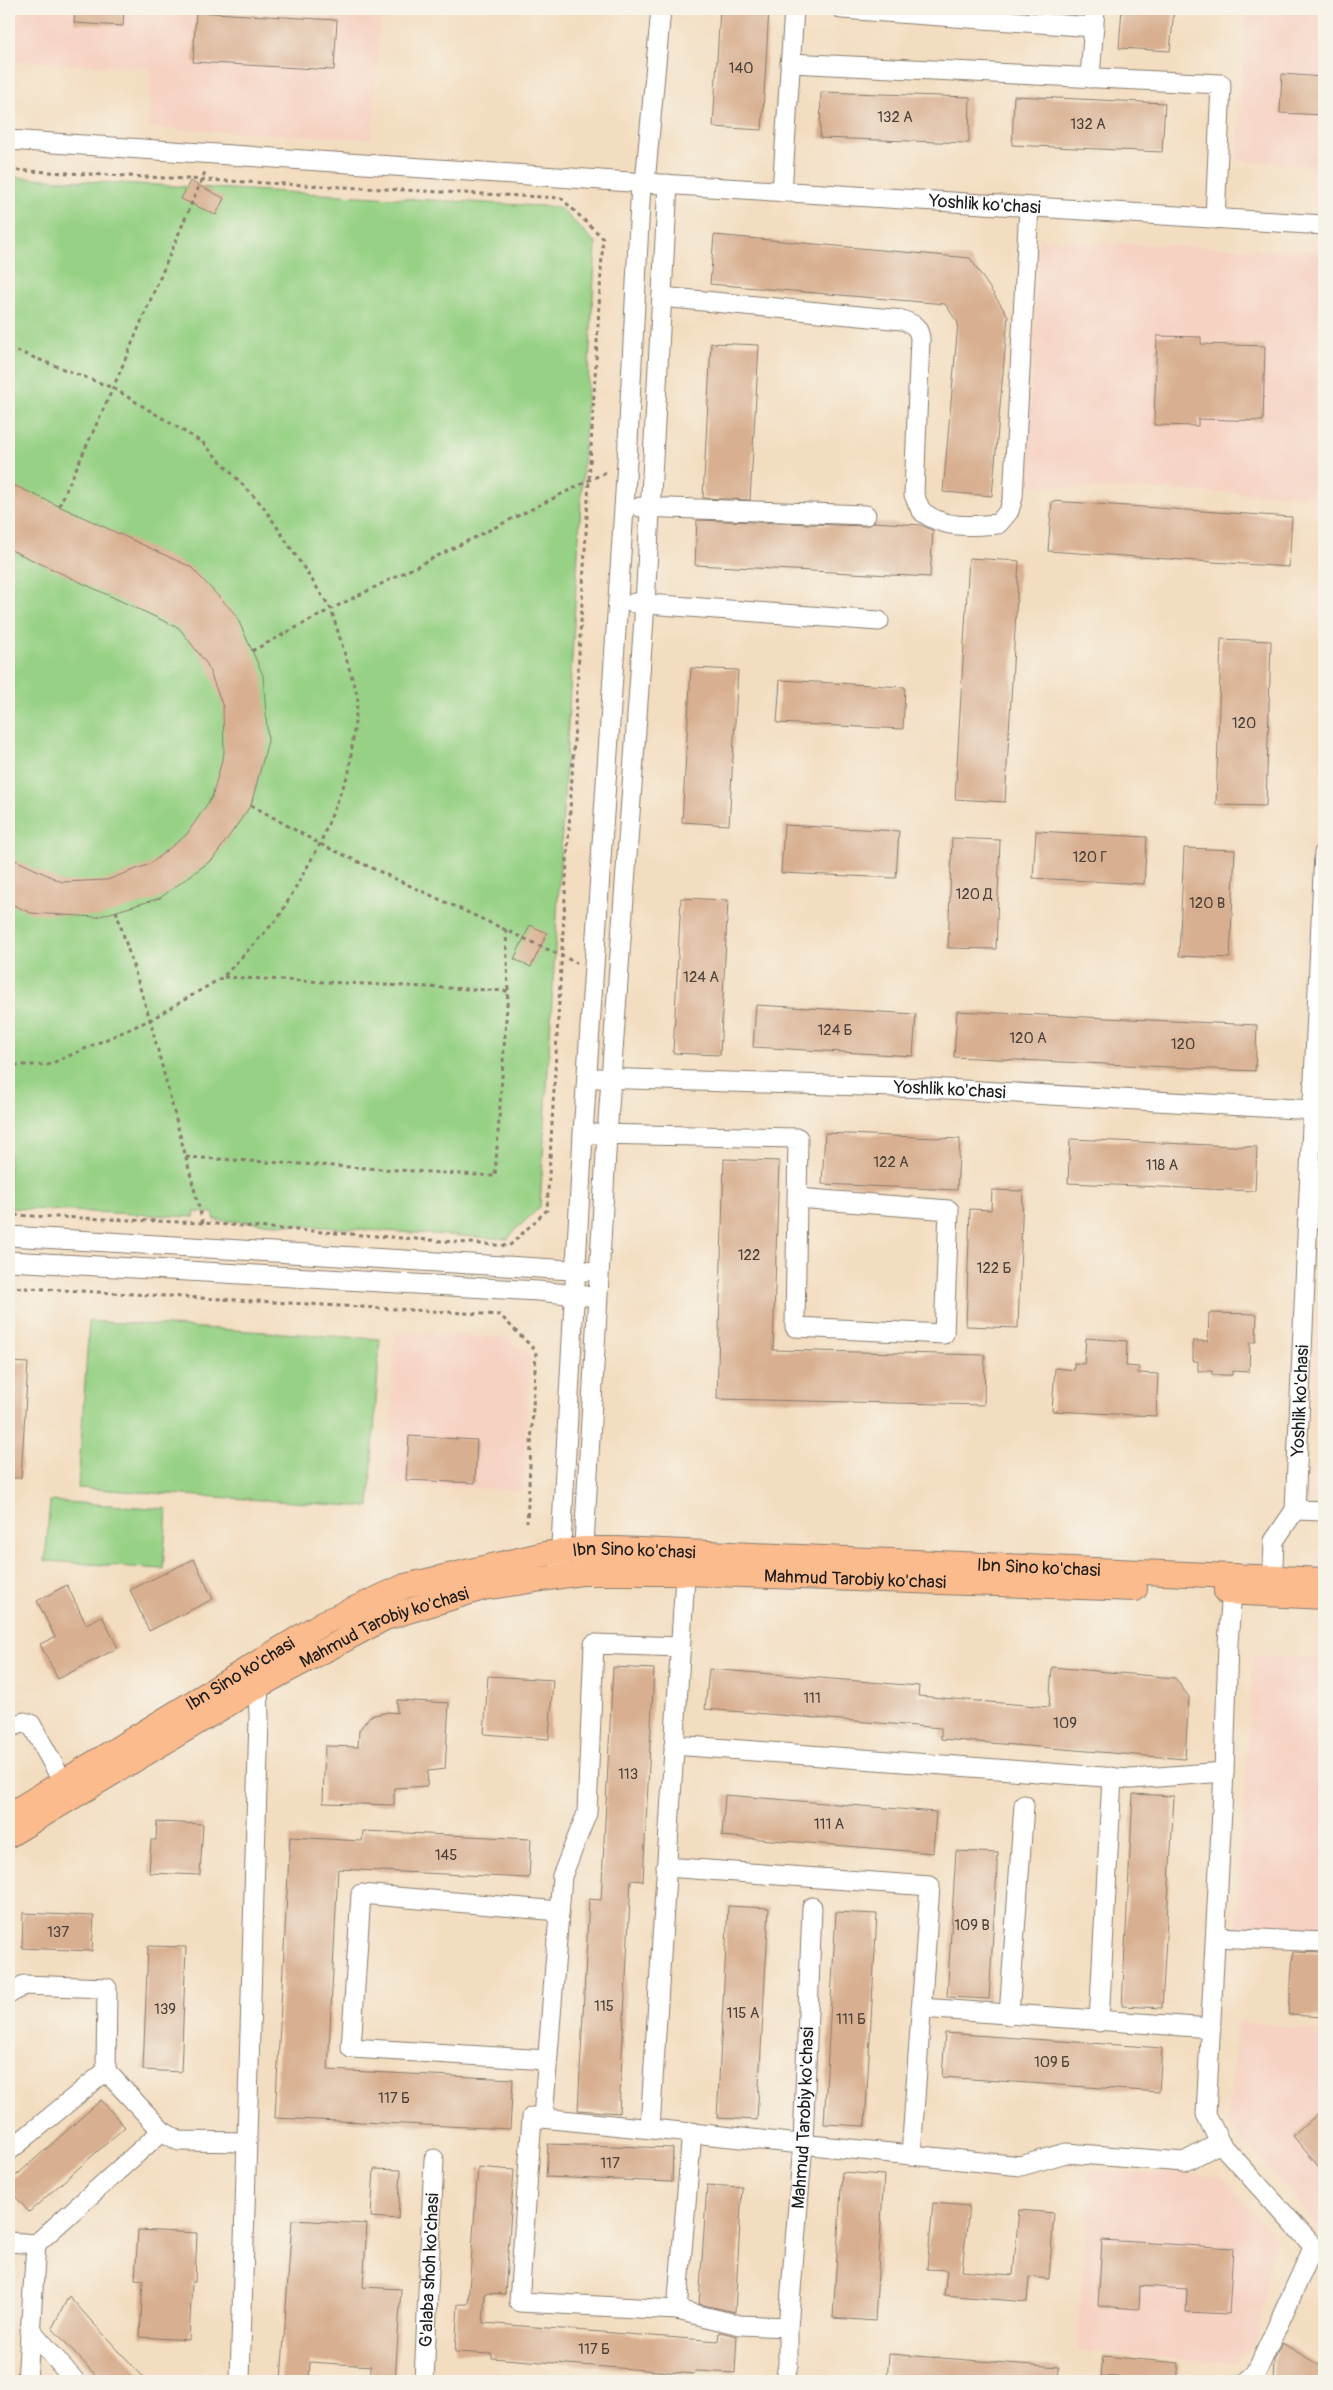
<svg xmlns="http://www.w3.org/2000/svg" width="1333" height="2390" font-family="Pangolin,sans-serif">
<rect width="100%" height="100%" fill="#f7f3e8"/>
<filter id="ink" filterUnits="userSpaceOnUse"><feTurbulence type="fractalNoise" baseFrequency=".02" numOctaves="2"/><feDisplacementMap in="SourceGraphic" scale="10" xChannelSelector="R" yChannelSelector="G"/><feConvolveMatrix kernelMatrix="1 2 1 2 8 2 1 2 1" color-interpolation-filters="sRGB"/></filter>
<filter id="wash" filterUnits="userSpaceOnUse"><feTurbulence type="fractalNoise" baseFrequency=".0096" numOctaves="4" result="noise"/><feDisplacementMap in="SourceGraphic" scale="20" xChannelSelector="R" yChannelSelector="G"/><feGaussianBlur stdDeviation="1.12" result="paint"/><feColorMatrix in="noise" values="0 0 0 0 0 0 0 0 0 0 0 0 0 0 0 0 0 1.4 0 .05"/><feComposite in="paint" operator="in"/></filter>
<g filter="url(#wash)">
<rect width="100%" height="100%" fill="#f3ddc0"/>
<!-- built -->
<path fill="#f6d2c3" d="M9,9h372l-9,130 -223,-11 2,-60 -142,-7z
M1245,9h79v157l-87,-5z
M1039,240l282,12 -10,243 -285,-9z
M394,1332l112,6 25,18 -8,134 -134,-5z
M1253,1655l71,4v274l-87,-6z
M1237,2021l87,11v200l-96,-109z
M1090,2170l131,6 53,61 -16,104 -23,22 -158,-12z"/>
<!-- green -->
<path fill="#97d185" stroke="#5a7650" d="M9,177l550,30 37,36 -56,964 -26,24 -6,8 -293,-19 -2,-7 -18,-1 -1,5 -185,-9z
M89,1321l291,18 -11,168 -291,-19z
M50,1501l117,8 -4,60 -118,-8z"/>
<g id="blocks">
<!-- building -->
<path fill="#d8af90" d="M75,9h49l-1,17 -49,-3z
M720,9h49l-7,121 -49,-3z
M1122,9h52l-4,42 -51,-3z
M196,12l141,8 -3,50 -141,-8z
M1282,74l42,3v38l-44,-2z
M821,92l149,5 -1,46 -149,-5z
M1014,96l151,7 -3,49 -150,-7z
M190,181l34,17 -8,17 -35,-16z
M714,235l256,23 38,58 -16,180 -49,-4 15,-169 -13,-19 -235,-20z
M1157,336l44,1v7l64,2 -2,75 -65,-2v7l-44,-1z
M711,343l48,2 -9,155 -47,-2z
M9,483l182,84 45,48 27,60 5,66 -17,64 -38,54 -53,39 -63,19 -66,-4 -22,-10v-46l53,25 45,-2 43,-16 36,-29 26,-38 12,-44 -1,-46 -16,-43 -28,-36 -170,-79z
M1052,501l240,16 -3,50 -241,-16z
M697,520l169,6 8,-4 47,3 12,6 -3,46 -235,-12z
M969,558l50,3 -14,241 -50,-3z
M1221,639l50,2 -5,165 -50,-1z
M691,668l47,2 -9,155 -47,-3z
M780,680l125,7 -2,42 -126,-6z
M784,825l115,6 -3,47 -115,-5z
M1036,831l111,6 -3,47 -111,-6z
M952,838l48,2 -4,109 -48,-1z
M1184,848l51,2 -5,108 -51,-2z
M681,898l47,2 -8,155 -47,-2z
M530,925l17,8 -16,34 -17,-8z
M756,1005l160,9 -3,42 -160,-9z
M957,1011l300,14 -2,46 -301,-14z
M825,1133l135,6 -3,51 -135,-6z
M1070,1139l187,8 -2,44 -187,-8z
M724,1159l55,2 -6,189 212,5 -1,50 -267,-6z
M992,1190l31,1 -5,137 -52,-2 4,-117 21,1z
M1209,1313l48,1 -1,28h-6l-1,30 -17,-1v4h-20v-4h-14v-10h-5v-20h15z
M1086,1338l41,3 -1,25 13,1 -1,6 20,1 -2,42 -104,-5 3,-43 19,2v-7l10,1z
M9,1362l19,1 -7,115h-12z
M409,1436l68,4 -2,43 -69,-3z
M194,1559l19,40 -64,32 -19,-41z
M67,1585l19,39 16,-8 16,32 -60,31 -18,-35 15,-7 -18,-36z
M613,1667l41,2 -11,212 -12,-1 -12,233 -41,-3 11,-211 12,1z
M1052,1667l123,11 14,19 -4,62 -244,-20v-11l-236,-19 4,-40 210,17 -1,10 131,11z
M488,1676l65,4 -4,59 -65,-5z
M397,1700l52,3 -4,66 -17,2 -1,15 -33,2v17l-71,-2 2,-57 33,1 1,-17 11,-14 19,-4 8,1z
M1133,1794l41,2 -12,212 -40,-2z
M725,1795l211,17 -3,41 -211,-17z
M157,1822l46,2 -3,51 -51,-2 2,-33h5z
M363,1831l168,8 -2,39 -191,-9 -10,201 185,9 -3,50 -235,-11 15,-281 72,4z
M956,1851l42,2 -9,146 -42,-2z
M728,1906l41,2 -12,212 -40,-2z
M836,1912l41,2 -12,212 -41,-2z
M23,1913l71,3 -2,35 -70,-3z
M148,1946l38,1 -5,125 -38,-2z
M1293,1952l31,1v64l-35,-2z
M945,2033l217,15 -3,44 -217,-15z
M101,2100l24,27 -96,85 -20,-23v-7z
M1324,2108v65l-31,-37z
M548,2144l125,4 -1,34 -126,-5z
M478,2167l36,3 -9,124 -20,-1 -2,30 235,18 1,-9 18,4 -2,37 -40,-2 -1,3 -202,-16v-4l-37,-2 3,-48h10z
M374,2169l27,1 -3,49 -27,-2z
M842,2172l42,3 -9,146 -42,-3z
M707,2185l35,2 -7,125 -36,-8z
M933,2203l36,3 -7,65 36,3 15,1 6,-65 35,3 -5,66 -20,-2 -2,25 -83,-7 3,-25 -20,-1z
M292,2220l75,4 -4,63 38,2 -6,92h-25l1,-15 -61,-4 -1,19h-28z
M138,2230l59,3 -2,49h-3l-3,58 -49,-3 3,-57 -8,-1z
M1102,2240l131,8 -4,66 -43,-2 1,-23 -47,-3 -1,23 -41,-3z
M69,2296l24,27 54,58h-46l-49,-53z
M1282,2343l42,25v13h-51l1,-21z
M889,2354l170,13 -1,14h-171z
M1103,2356l76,7 -2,18 -76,-5z"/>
</g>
</g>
<g filter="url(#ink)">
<use href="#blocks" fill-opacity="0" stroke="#887c6e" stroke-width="1"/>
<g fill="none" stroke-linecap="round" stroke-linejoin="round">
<defs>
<g id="minor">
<path d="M842,9l252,18"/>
<path d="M790,63l431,21 -6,135"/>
<path d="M1090,78l5,-69"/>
<path id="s1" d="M9,140l636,43 679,42"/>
<path d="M645,183l16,-174"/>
<path d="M782,192l12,-183"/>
<path d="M662,297l240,23c11,4 16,6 18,18l-6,157c3,6 5,14 10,18 21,16 49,13 74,11l11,-13 4,-14 16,-290"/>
<path d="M640,507l226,8"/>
<path d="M634,603l245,18"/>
<path id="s2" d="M598,1078l331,10 384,22"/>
<path d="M594,1134l204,4 -3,189 149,7 5,-124 -152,-12"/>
<path d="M9,1236l578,35"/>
<path d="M9,1261l529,30 48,5"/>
<path d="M1295,1510l29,1"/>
<path d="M583,1562l24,-427 38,-531 23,-420"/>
<path d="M560,1564l23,-430 44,-672 14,-279"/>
<path d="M1233,1578l-5,65 -4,129 -18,342 14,29 104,115"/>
<path id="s3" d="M1272,1590l2,-49 21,-31 29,-657"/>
<path d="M9,1728l15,-6 7,2 32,58"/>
<path d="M674,1745l457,34 93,-7"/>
<path d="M666,1867l264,19 -19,269"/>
<path d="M1216,1937l108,5"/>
<path d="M9,1994l15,-9 83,3 -1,83"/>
<path d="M921,2008l290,20"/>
<path d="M1009,2015l15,-210"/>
<path d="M1099,2022l13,-245"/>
<path d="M547,2060l-196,-12 10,-154 198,17"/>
<path d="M106,2071l56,60 17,10 68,1"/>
<path d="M543,2118l19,-242 25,-63 7,-169 86,3"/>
<path d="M650,2128l36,-567"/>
<path d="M692,2132l-15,178 -158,-8 13,-185 489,49 45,-13 118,9 36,-19"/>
<path d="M9,2151l97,-80"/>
<path d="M9,2242l27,2 126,-113"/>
<path d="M677,2310l63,15 48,2"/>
<path d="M30,2329l45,52"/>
<path d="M27,2381l9,-137"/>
<path d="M240,2381l19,-663 -1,-32 -5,-10"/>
<path id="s4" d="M424,2381l10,-222"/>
<path id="s5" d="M785,2381l3,-16v-38l15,-183 9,-237"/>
<path d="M1248,2381l7,-6 59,-129"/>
</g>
<g id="major">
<path d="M1226,1592l98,5"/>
<path id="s6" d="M9,1815l314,-192 82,-37 140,-32 39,-5h34l706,31"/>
<path id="s7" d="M9,1835l249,-149 127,-68 98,-30 99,-15h103l450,16"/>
</g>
</defs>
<!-- minor casing -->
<use href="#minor" stroke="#887c6e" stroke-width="21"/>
<!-- major casing -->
<use href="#major" stroke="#887c6e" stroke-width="26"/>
<!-- path -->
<path stroke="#887c6e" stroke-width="3" stroke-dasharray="4 4" stroke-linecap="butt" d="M9,170l552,28 42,40 -56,972 -38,36 -306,-23 -194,-8
M9,348l104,40 90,55 60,63 68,103 27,88 -9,75 -29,72 -41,73 -56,60 -73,43 -102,45h-39
M59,506l54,-118 92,-216
M252,651l79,-42 277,-138
M251,805l69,39 257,119
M116,911l34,109 53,203
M224,977l284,14
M186,1157l309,19 13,-185 -2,-62
M9,1287l491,28 36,36 -9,171"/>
<!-- minor -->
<use href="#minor" stroke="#fff" stroke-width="19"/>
<!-- major -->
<use href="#major" stroke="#fbbb8d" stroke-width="24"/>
</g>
</g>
<g text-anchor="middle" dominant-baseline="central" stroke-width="4" stroke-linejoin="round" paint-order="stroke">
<!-- number labels -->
<g font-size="15" fill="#4b4139">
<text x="741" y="68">140</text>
<text x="895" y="117">132 А</text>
<text x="1088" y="124">132 А</text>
<text x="1244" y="723">120</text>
<text x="1090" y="857">120 Г</text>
<text x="974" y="894">120 Д</text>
<text x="1207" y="903">120 В</text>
<text x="701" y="977">124 А</text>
<text x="835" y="1030">124 Б</text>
<text x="1028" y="1038">120 А</text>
<text x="1183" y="1044">120</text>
<text x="891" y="1162">122 А</text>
<text x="1162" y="1165">118 А</text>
<text x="749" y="1255">122</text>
<text x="994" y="1268">122 Б</text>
<text x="812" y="1698">111</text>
<text x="1065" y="1723">109</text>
<text x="628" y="1774">113</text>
<text x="829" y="1824">111 А</text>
<text x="446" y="1855">145</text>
<text x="972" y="1925">109 В</text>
<text x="58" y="1932">137</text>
<text x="604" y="2006">115</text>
<text x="165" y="2009">139</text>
<text x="743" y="2013">115 А</text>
<text x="851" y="2019">111 Б</text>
<text x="1052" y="2062">109 Б</text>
<text x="394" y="2098">117 Б</text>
<text x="610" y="2163">117</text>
<text x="594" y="2349">117 Б</text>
</g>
<!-- street labels -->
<g font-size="18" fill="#1c1c1c" stroke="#f7f3e8">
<text stroke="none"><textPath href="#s1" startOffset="978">Yoshlik ko'chasi</textPath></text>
<text stroke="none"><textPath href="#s2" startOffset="352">Yoshlik ko'chasi</textPath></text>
<text stroke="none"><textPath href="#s3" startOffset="196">Yoshlik ko'chasi</textPath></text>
<text stroke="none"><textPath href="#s6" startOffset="691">Ibn Sino ko'chasi</textPath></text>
<text stroke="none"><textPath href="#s6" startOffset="1096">Ibn Sino ko'chasi</textPath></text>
<text stroke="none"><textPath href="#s7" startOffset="910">Mahmud Tarobiy ko'chasi</textPath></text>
<text stroke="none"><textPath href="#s7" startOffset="430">Mahmud Tarobiy ko'chasi</textPath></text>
<text stroke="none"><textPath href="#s6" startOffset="271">Ibn Sino ko'chasi</textPath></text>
<text stroke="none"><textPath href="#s5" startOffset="264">Mahmud Tarobiy ko'chasi</textPath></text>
<text stroke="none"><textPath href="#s4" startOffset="111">G'alaba shoh ko'chasi</textPath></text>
</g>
</g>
<!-- margin -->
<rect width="1333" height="2390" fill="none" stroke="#f7f3e8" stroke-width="30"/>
</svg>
